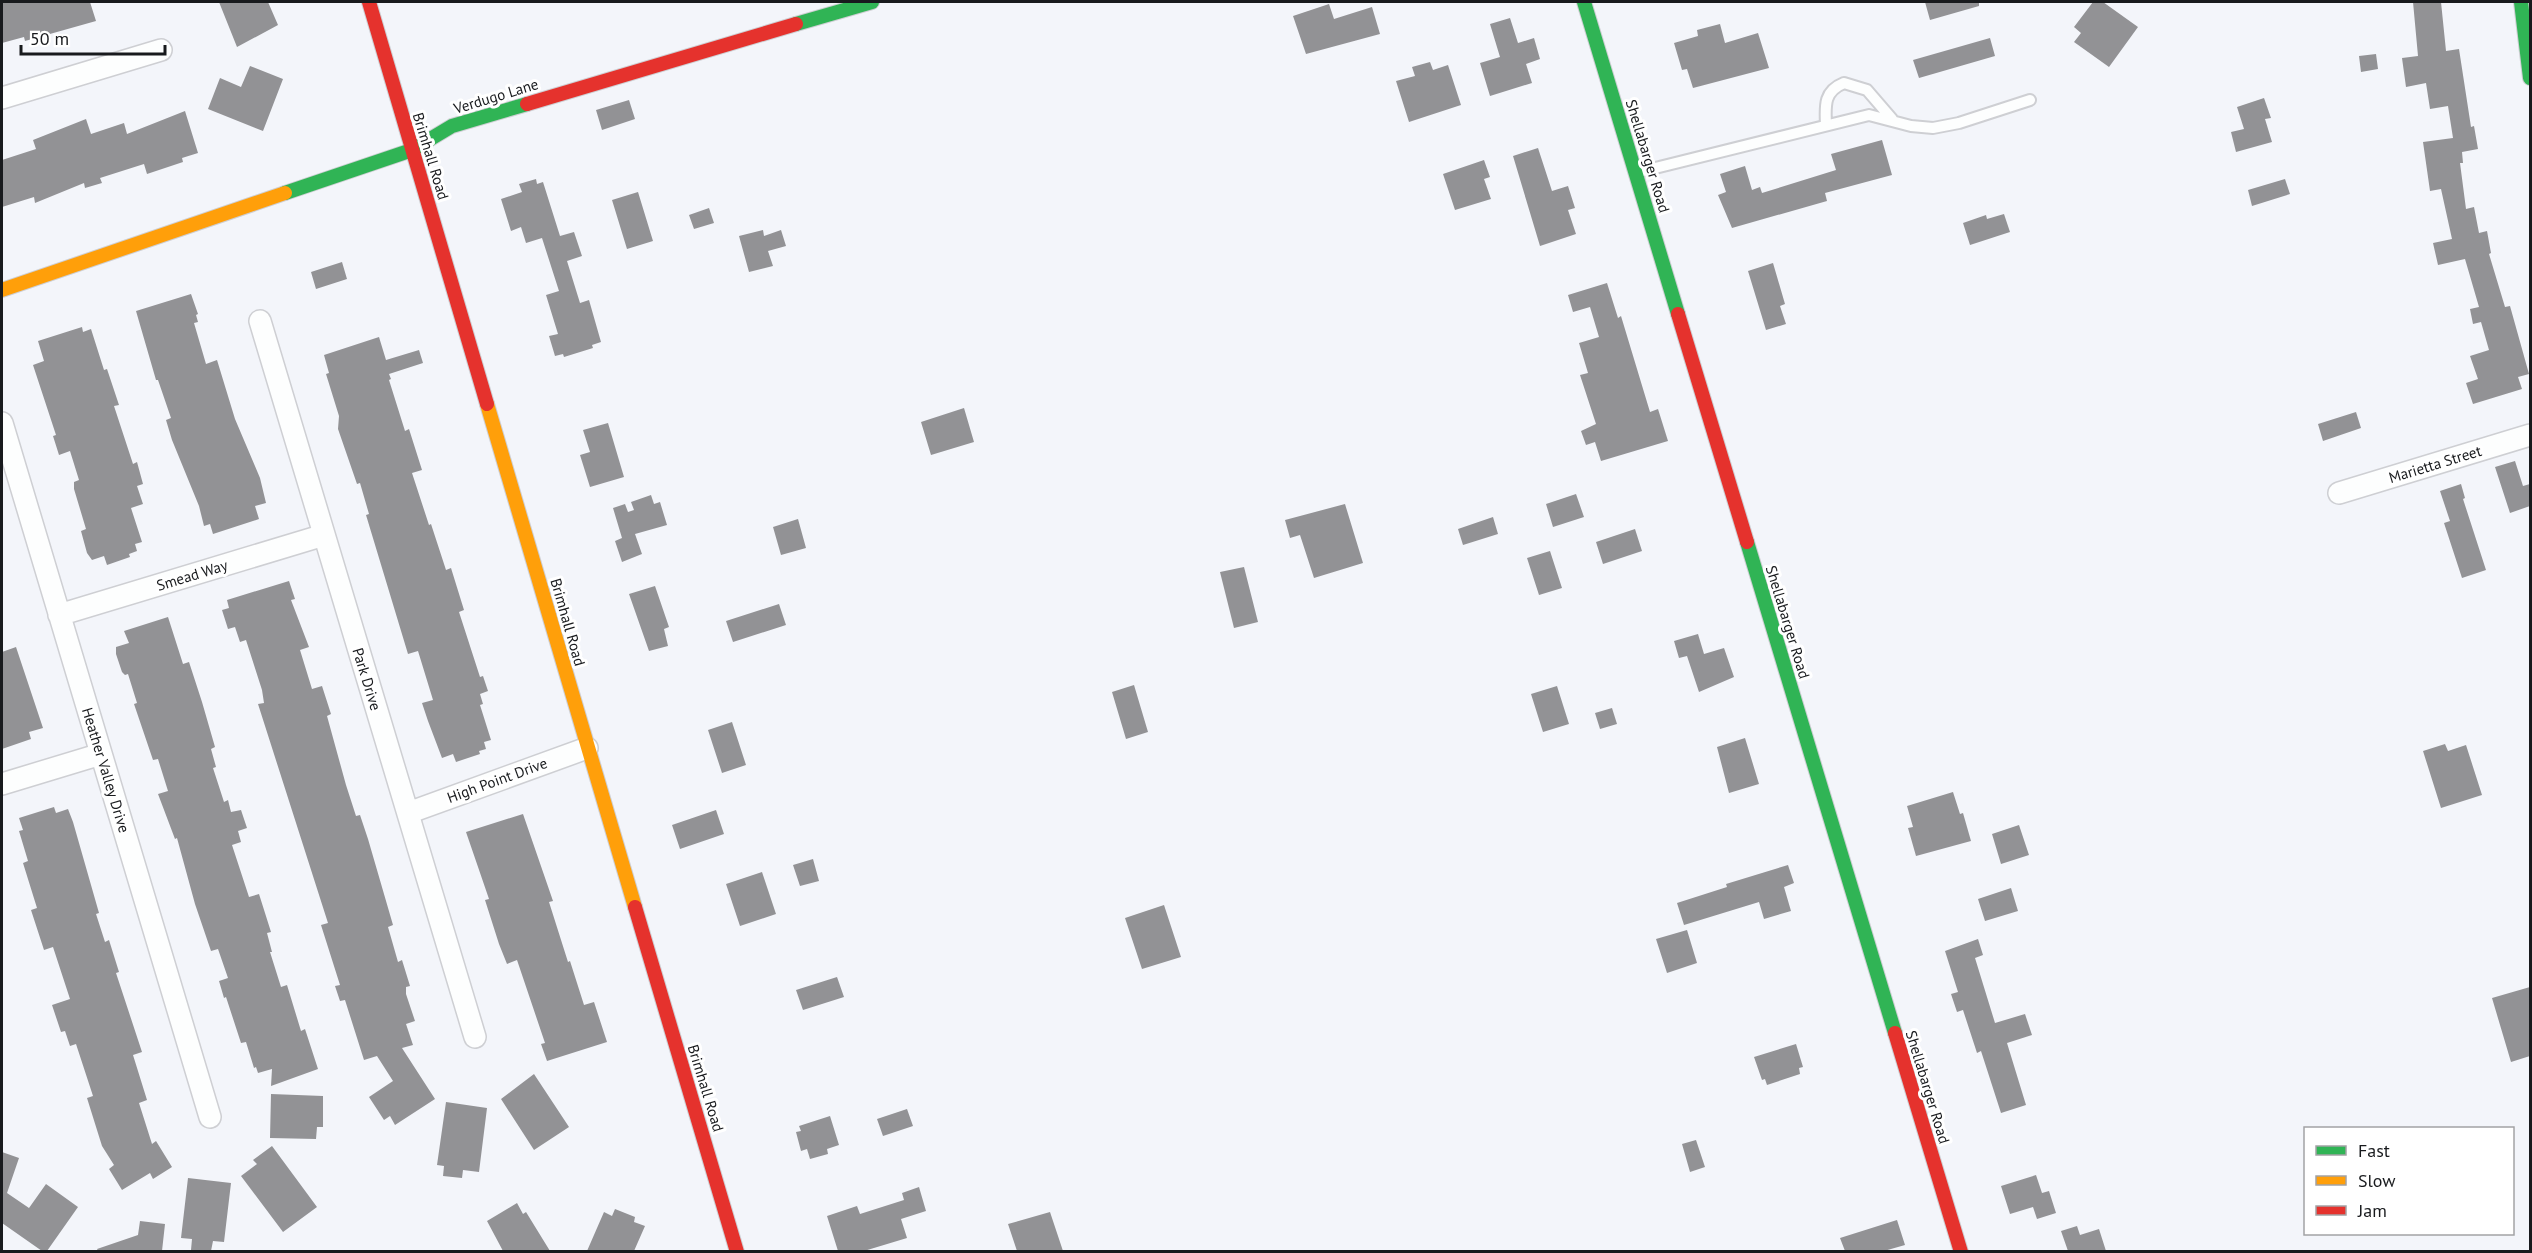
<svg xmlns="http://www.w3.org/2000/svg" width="2532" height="1253" font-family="'PT Sans',sans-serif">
<rect width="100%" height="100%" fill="#f3f5fa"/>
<!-- building -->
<path fill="#929295" d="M2,2h88l6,19 -71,20 -1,-4 -22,6z
M219,2h49l10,23 -41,22z
M1925,2h54v4l-49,14z
M2093,2h10l35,25 -29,40 -35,-25 7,-9 -7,-6z
M2413,2h28l5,49 13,-2 12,78 3,-1 4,23 -16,3 1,11h-3l6,46 8,-2 5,26 8,-2 4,22 -2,1 16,53 5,-1 19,68 -11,3 4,12 -49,15 -7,-21 12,-4 -8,-23 19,-6 -8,-28 -8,2 -3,-15 9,-2 -14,-48 -27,6 -5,-22 19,-4 -11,-50 -11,2 -7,-49 30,-4 -5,-32 -18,3 -4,-26 -20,4 -4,-29 16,-2z
M1329,4l5,15 38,-12 8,27 -74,20 -13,-38z
M1510,18l8,25 16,-5 6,21 -14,5 6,19 -42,13 -10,-33 20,-6 -10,-33z
M1720,24l5,19 33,-10 11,35 -76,20 -6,-19 -5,1 -8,-27 24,-7 -1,-6z
M1990,38l5,18 -76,22 -6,-18z
M2376,54l2,15 -17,3 -2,-16z
M1430,62l3,8 15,-5 13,40 -52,17 -13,-41 19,-5 -3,-9z
M250,66l33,13 -20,52 -55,-22 12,-31 21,9z
M2264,98l7,20 -6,1 7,23 -36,10 -5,-20 13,-3 -7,-22z
M629,100l6,19 -33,11 -6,-20z
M185,111l13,42 -16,5 1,4 -36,12 -3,-10 -44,14 2,5 -17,5 -1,-5 -49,20 -1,-6 -32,10v-47l34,-11 -3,-9 53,-21 5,15 33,-11 3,11z
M1882,140l10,35 -67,18 2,8 -95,27 -14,-33 8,-3 -6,-18 25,-8 7,24 8,-3 2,6 74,-23 -5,-16z
M1538,148l14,43 16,-5 7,22 -7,2 8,24 -36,12 -27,-90z
M1484,160l6,17 -6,2 7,20 -36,11 -12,-36z
M536,179l1,5 6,-2 17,54 14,-4 8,24 -15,5 13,42 9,-3 12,42 -9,3 1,3 -29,9 -1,-3 -8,2 -6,-20 9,-2 -12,-39 13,-4 -17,-53 -16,5 -5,-16 -10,4 -10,-32 21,-7 -3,-8z
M2285,179l5,15 -38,12 -4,-16z
M638,192l15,49 -26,8 -15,-49z
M709,208l5,15 -20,6 -5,-14z
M2004,214l6,18 -40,13 -7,-22 23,-8 1,4z
M763,230l1,6 17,-6 5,16 -18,5 5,15 -24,6 -10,-36z
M342,262l5,17 -31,10 -5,-17z
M1773,263l12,41 -5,2 6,18 -20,6 -18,-59z
M1607,283l11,35 3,-2 29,96 8,-3 10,32 -67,20 -6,-19 -9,3 -5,-14 15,-7 -16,-49 8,-2 -9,-30 20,-6 -9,-30 -17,5 -5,-17z
M191,294l7,20 -2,1 2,7 -4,1 12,41 11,-4 18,59 25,59 6,25 -11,3 4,13 -46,15 -3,-10 -6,2 -5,-20 -27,-66 -6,-20 5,-2 -13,-38h-2l-20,-69z
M82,327l1,5 8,-3 13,41 3,-1 12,36 -5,1 19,58 4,-2 6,22 -6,2 6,18 -12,4 11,34 -7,2 2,7 -8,3 1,3 -23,8 -3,-9 -12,4 -5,-7 -6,-22 5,-2 -12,-40v-7l5,-2 -9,-29 -11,4 -6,-19 3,-1 -23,-70 11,-4 -6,-20z
M379,337l7,23 33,-10 4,13 -34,11 2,5 -2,1 16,51 4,-2 13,41 -10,3 17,52 2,-1 15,46 5,-2 13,42 -5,2 21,65 3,-1 5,15 -8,3 3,10 -3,1 11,35 -7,2 2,7 -7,2 1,3 -24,8 -3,-8 -11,4 -14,-37 -6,-18 11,-3 -15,-49 -10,3 -42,-139 3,-1 -9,-31 -3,1 -19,-55 1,-13 -13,-42 3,-1 -5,-18z
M964,408l10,34 -43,13 -10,-33z
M2356,412l5,16 -38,13 -5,-17z
M608,423l16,54 -34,10 -10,-32 10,-3 -7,-22z
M2515,461l8,25 7,-2v22l-20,7 -15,-46z
M2461,484l4,14 -2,1 23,71 -24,8 -18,-55 6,-2 -10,-30z
M1576,494l8,23 -31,10 -7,-23z
M651,495l3,9 6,-2 7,23 -32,9 7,20 -20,8 -7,-21 7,-3 -9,-30 12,-4 3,8 6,-2 -3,-8z
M1345,504l18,59 -49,15 -14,-43 -10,3 -5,-18z
M1493,517l5,17 -35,11 -5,-16z
M798,519l8,29 -25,7 -8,-28z
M1635,529l7,22 -39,13 -7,-22z
M1550,551l12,37 -23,7 -12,-37z
M1244,567l14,55 -24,6 -14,-56z
M289,581l6,18 -4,1 18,47 -9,3 12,39 10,-3 9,28 -4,2 19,69 10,31 4,-1 8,24 25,86 -5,2 10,35 4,-2 8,26 -4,1v7l9,27 -9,3 7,21 -11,3 33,51 -40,26 -5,-9 -6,4 -15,-23 24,-16 -16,-25 -13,4 -19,-60 -5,1 -5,-15 5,-1 -19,-60 7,-2 -70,-219 6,-1 -2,-13 -16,-50 -6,2 -5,-15 -7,2 -6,-19 7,-2 -2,-8z
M655,586l14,41 -5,2 4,17 -19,5 -20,-57z
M779,604l7,21 -53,17 -7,-21z
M168,617l15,47 6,-2 13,40 13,45 -4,2 5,18 -3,1 11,34 4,-2 3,12 10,-2 6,18 -9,3 3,11 -9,3 17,52 10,-3 12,38 -4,1 5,19h-2l11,35 6,-2 14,46 4,-2 13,40 -47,17 1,-17 -14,4 -2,-6 -2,1 -8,-26 -5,1 -15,-46 -2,1 -5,-17 9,-3 -10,-29 -7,2 -16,-47 -18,-66 -2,1 -17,-45 10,-3 -10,-32 -5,1 -19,-56 3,-1 -9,-29 -3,1 -3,-3 -6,-18v-7l13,-4 -5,-12z
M1698,634l6,20 20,-6 10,29 -35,15 -12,-36 -8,2 -5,-17z
M16,647l27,81 -14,4 2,7 -29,10v-97z
M1134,685l14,47 -22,7 -14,-47z
M1557,686l12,38 -26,8 -12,-38z
M1612,708l5,16 -17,5 -5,-16z
M732,722l14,43 -24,8 -14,-43z
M1745,738l14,46 -30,9 -12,-46z
M2445,744l3,7 18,-6 16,50 -41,13 -18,-57z
M1953,792l7,22 3,-1 8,28 -55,15 -8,-28 5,-1 -6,-21z
M54,807l2,6 12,-4 5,13 26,91 -3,1 9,28 4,-2 10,32 -3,1 26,79 -9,3 14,45 -8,3 13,41 4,-3 16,26 -19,12 -3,-6 -28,17 -13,-21 5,-4 -12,-19 -15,-48 6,-2 -17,-52 -6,2 -5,-15 -4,1 -9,-27 18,-6 -17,-52 -9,3 -13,-40 6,-2 -14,-45 5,-2 -9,-30 4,-1 -4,-12z
M716,810l8,24 -44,15 -8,-24z
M523,814l30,87 -4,1 19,60 2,-1 14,44 10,-3 13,40 -60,19 -6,-17 4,-1 -28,-83 -10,4 -8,-20 -14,-44 4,-1 -23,-67z
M2019,825l10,30 -28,9 -9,-30z
M813,859l6,22 -19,5 -7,-21z
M1788,865l6,18 -10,4 7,24 -27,8 -5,-17 -75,23 -7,-22 50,-16 -1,-3z
M762,872l14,42 -36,12 -14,-42z
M2011,888l7,23 -33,10 -7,-22z
M1164,905l17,52 -39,12 -17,-51z
M1687,930l10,33 -30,10 -11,-34z
M1978,939l5,16 -8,3 20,65 30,-9 7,21 -25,8 19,62 -25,8 -20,-62 -4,2 -14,-43 -6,2 -6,-18 7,-2 -13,-41z
M837,977l7,20 -41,13 -7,-20z
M2530,987v69l-19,6 -19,-64z
M1796,1044l7,23 -4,1 1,6 -33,11 -2,-6 -3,1 -8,-23z
M534,1074l35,53 -35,23 -33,-51z
M271,1094l52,2v31h-6l-1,12 -46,-1z
M446,1102l41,6 -8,64 -16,-2 -1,8 -19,-2 1,-10 -7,-1z
M907,1109l6,17 -30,10 -6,-17z
M830,1116l9,29 -12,4 1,5 -18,5 -3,-10 -6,2 -5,-19 5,-1 -2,-5z
M1696,1140l9,27 -15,5 -8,-28z
M272,1146l45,61 -34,25 -42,-56 16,-12 -4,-4z
M2,1152l17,6 -12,35 22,15 17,-24 32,23 -31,44h-5l-40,-28z
M2036,1175l6,18 7,-2 7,22 -19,6 -4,-12 -23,7 -9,-28z
M188,1178l43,5 -7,59 -11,-1 -2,10 -20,-1 1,-11 -11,-1z
M919,1187l7,24 -25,8 6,19 -43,13h-26l-11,-35 30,-10 3,8 44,-14 -2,-7z
M517,1203l6,11 3,-2 24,39h-47l-16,-30z
M615,1209l20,8 -1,5 11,4 -11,25h-47l17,-39 8,4z
M1050,1212l13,39h-46l-9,-27z
M1897,1220l8,25 -21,6h-39l-5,-13z
M140,1221l25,3 -3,27h-64l-1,-2 41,-14z
M2077,1226l3,9 19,-6 7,22h-38l-7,-20z"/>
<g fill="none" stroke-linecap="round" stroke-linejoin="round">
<defs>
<path id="lane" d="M1826,125c-1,-20 -2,-34 18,-42l23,7 25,29
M1639,172l230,-57 42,11 22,2 26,-5 71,-23"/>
<path id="street" d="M2,98l159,-48
M260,321l215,716
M2,423l208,694
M2339,493l191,-58
M59,615l265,-80
M2,784l99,-30
M408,813l179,-65"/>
<path id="fast" d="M1584,2l94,312
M2521,2l9,76
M796,24l76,-22
M285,193l127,-43 40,-24 75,-22
M1747,542l148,491"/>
<path id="slow" d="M2,290l283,-97
M487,404l148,503"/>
<path id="jam" d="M369,2l118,402
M527,104l269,-80
M1678,314l69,228
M635,907l102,345
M1895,1033l66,219"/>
</defs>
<!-- lane casing -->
<use href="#lane" stroke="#cecfd3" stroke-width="14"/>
<!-- street casing -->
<use href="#street" stroke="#cecfd3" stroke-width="24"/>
<!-- fast casing -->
<use href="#fast" stroke="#cecfd3" stroke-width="16"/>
<!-- slow casing -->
<use href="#slow" stroke="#cecfd3" stroke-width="16"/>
<!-- jam casing -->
<use href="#jam" stroke="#cecfd3" stroke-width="16"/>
<!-- lane -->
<use href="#lane" stroke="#fdfefe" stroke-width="10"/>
<!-- street -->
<use href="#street" stroke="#fdfefe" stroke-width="21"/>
<!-- fast -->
<use href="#fast" stroke="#30b455" stroke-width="14"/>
<!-- slow -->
<use href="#slow" stroke="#ff9f0a" stroke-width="14"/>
<!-- jam -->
<use href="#jam" stroke="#e5322d" stroke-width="14"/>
</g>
<g text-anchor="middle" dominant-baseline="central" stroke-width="6" stroke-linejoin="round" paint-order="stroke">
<!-- street labels -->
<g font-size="15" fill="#181a1d" stroke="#fff">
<text transform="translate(496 96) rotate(-17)">Verdugo Lane</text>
<text transform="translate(431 156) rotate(73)">Brimhall Road</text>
<text transform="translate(1648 156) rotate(73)">Shellabarger Road</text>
<text transform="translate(2435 464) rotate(-17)">Marietta Street</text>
<text transform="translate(192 575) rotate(-17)">Smead Way</text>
<text transform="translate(568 622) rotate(74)">Brimhall Road</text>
<text transform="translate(1788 622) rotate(73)">Shellabarger Road</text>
<text transform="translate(367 679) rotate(73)">Park Drive</text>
<text transform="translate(106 770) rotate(73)">Heather Valley Drive</text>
<text transform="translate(497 780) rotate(-20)">High Point Drive</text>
<text transform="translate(1928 1087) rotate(73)">Shellabarger Road</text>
<text transform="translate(706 1088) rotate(73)">Brimhall Road</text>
</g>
</g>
<!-- border -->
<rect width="2532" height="1253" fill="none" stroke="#181a1d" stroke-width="6"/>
<!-- legend -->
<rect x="2304" y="1127" width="210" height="108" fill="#ffffff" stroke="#a3a3a5" stroke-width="1.5"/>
<rect x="2316" y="1146" width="30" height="9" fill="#30b455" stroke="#a3a3a5" stroke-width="1.5"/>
<text x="2358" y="1157" font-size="18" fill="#181a1d">Fast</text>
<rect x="2316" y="1176" width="30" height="9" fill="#ff9f0a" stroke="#a3a3a5" stroke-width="1.5"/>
<text x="2358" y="1187" font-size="18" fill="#181a1d">Slow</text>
<rect x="2316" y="1206" width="30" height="9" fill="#e5322d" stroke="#a3a3a5" stroke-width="1.5"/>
<text x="2358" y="1217" font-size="18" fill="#181a1d">Jam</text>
<!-- scale -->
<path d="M21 45v9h144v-9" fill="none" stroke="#181a1d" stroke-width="3"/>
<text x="30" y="45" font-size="18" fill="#181a1d" stroke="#ffffff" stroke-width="4.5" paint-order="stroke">50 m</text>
</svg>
